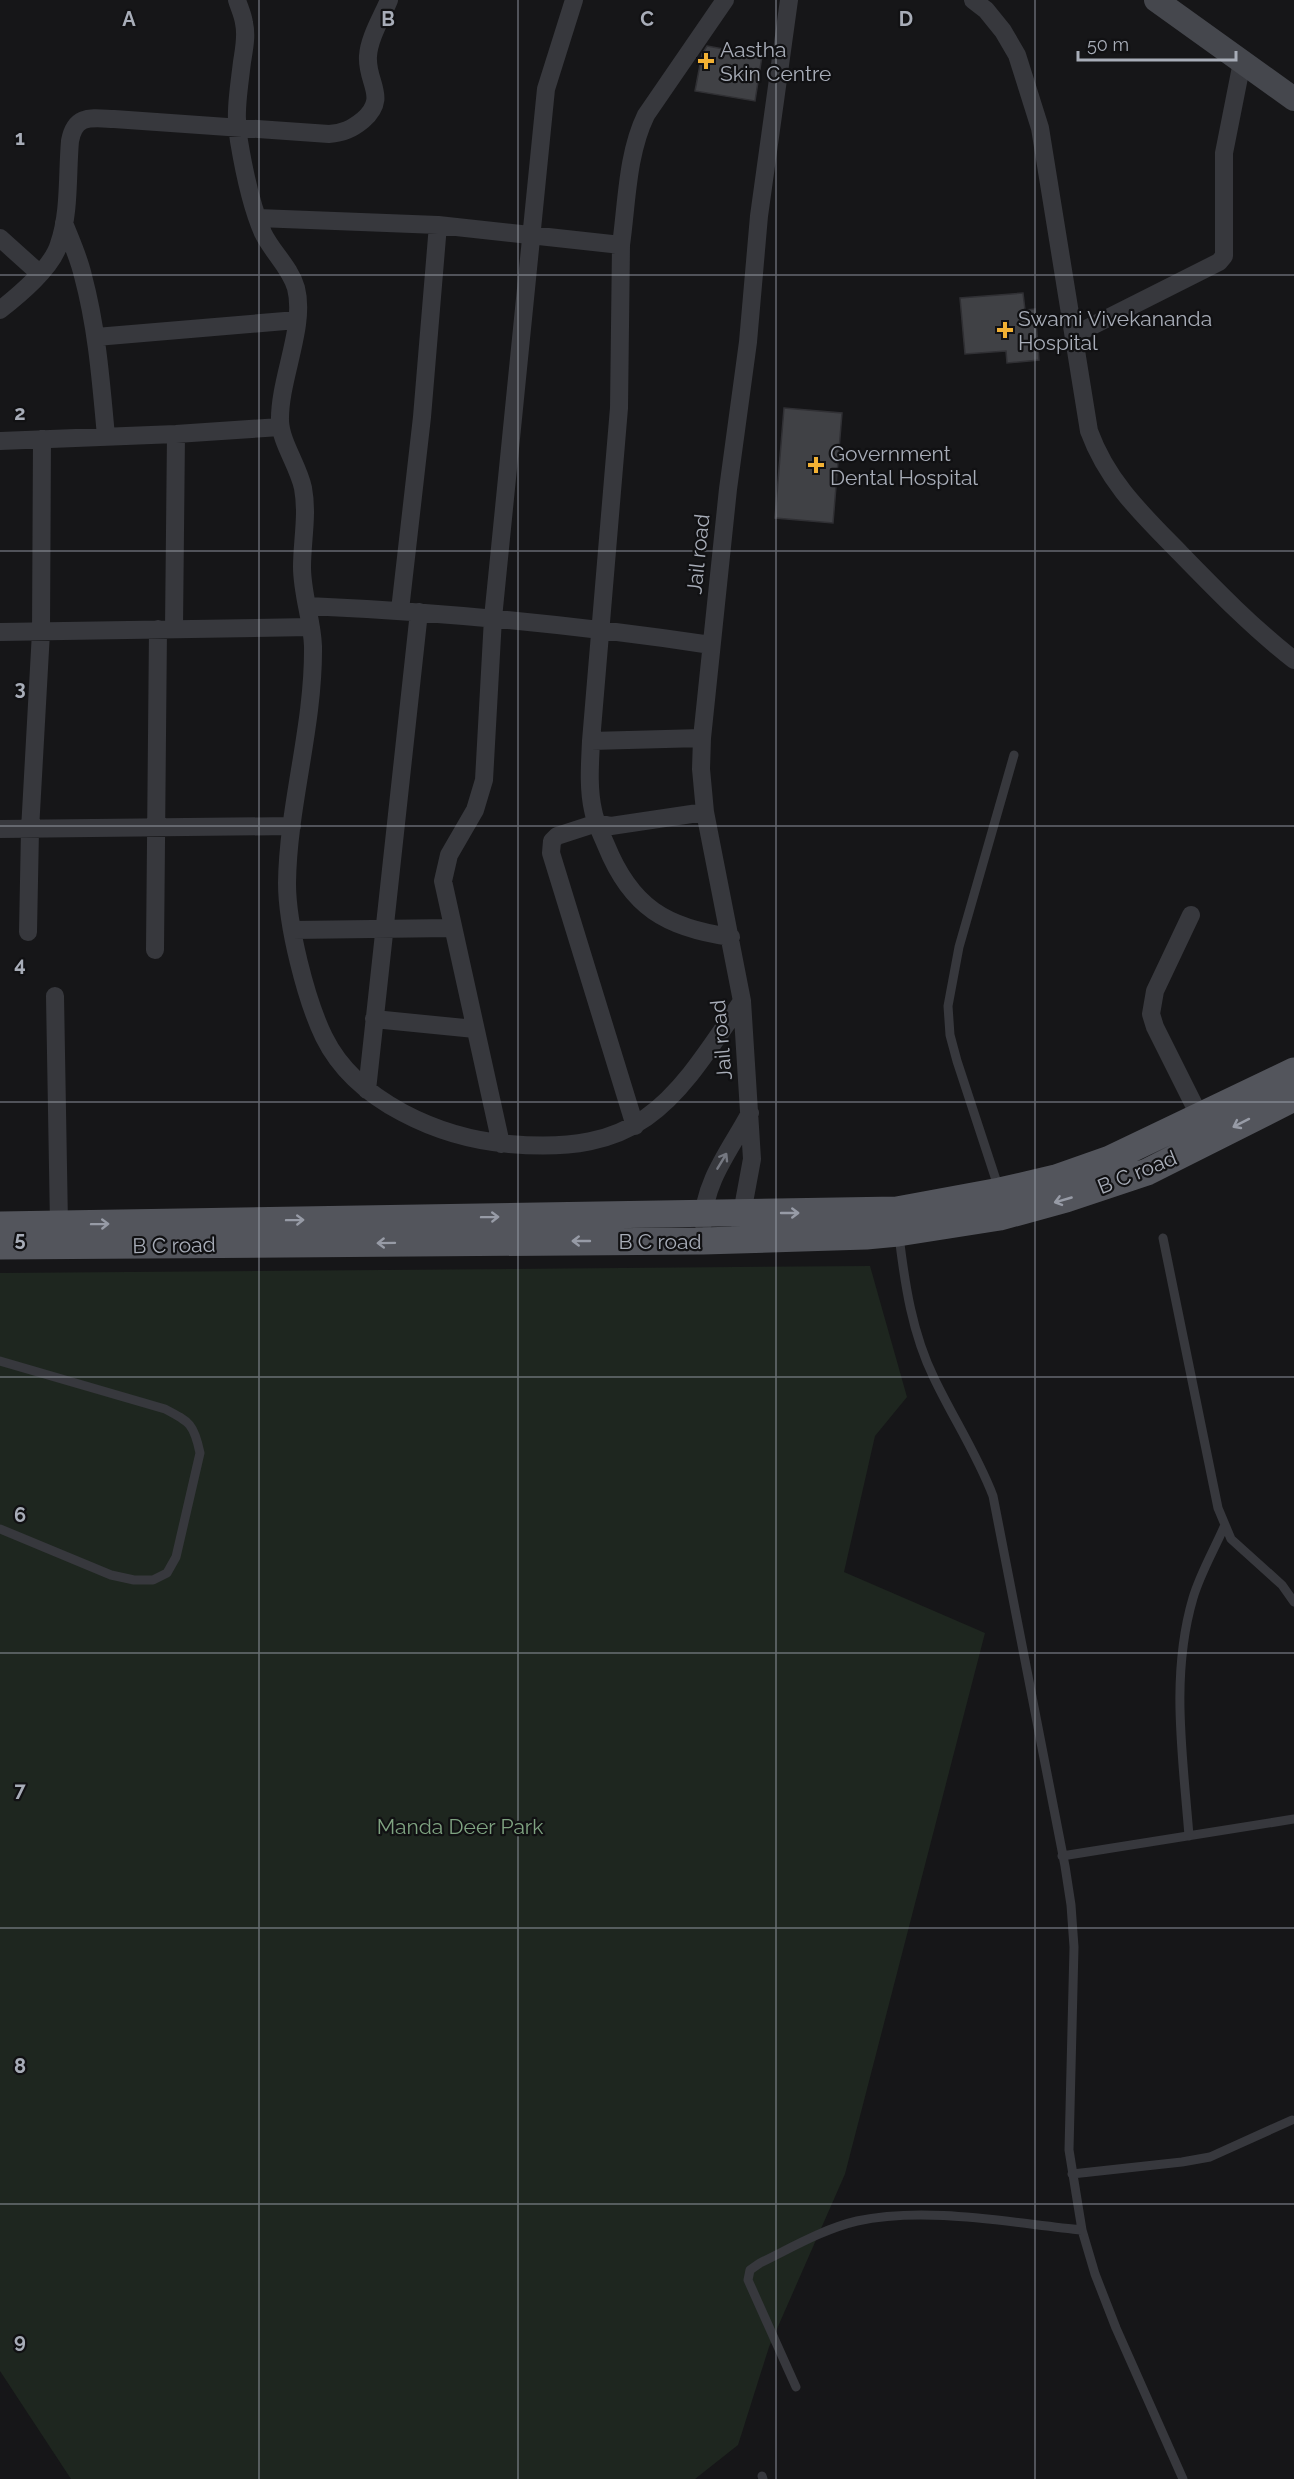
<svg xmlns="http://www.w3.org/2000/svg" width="1294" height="2479" font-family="Raleway,sans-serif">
<rect width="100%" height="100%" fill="#161618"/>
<!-- green -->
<path fill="#1e261f" d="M870,1266l37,131 -32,39 -31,136 141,61 -140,541 -76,173 -31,98 -43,34h-624l-71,-108v-1098z"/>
<!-- building -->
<path fill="#404145" stroke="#303034" stroke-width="1.5" d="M707,46l55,10 -7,45 -60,-10 7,-37z
M1023,293l2,17 10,-1 4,51 -32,3 -1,-12 -41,3 -5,-56z
M784,408l58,5 -9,110 -58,-5z"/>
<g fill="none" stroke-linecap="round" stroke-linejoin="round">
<!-- service -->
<path stroke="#37383d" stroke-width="9" d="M999,1189l-42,-128 -7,-26 -2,-29 11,-59 55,-192
M899,1236c6,49 13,97 35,142 19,40 43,76 59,118l72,370 6,39 3,42 -5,203 13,80 13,44 21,54 67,151
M1163,1238l55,270 13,31 51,46 12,17
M0,1361l165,48c25,13 29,15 35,44l-24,104 -9,16 -14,7h-19l-23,-5 -111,-46
M1189,1836c-6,-79 -19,-160 4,-238 7,-24 21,-48 31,-71
M1062,1856l232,-37
M1072,2174l110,-12 28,-5 82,-37
M796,2387l-48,-107 2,-10 10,-7c31,-15 63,-34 97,-42 70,-15 154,2 225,9
M762,2476l1,3"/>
<!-- minor -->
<path stroke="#37383d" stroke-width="18" d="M237,0c2,7 6,15 7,23 3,13 0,26 -2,39 -3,26 -8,53 -3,79 5,30 12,65 24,92 9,19 27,34 33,55 10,39 -17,91 -16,133 1,22 18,44 23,67 5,27 -1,53 -1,79 0,27 10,53 11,79 1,80 -25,159 -26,237 0,42 19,117 37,154 32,65 116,101 185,107 134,12 165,-43 233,-143
M973,0l13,10 17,21 14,24 23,73 49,303c19,52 54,84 92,123 36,37 72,74 113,106
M258,218l180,7 183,20c6,-43 6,-91 25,-130l79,-115
M64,223c7,18 15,35 19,53 14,52 18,106 23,160
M0,238l39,35
M621,245l-2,163 -28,333c-1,22 -3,47 2,69 2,12 8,23 13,35 25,62 60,83 125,92
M0,310c19,-15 52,-42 59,-66 11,-32 8,-69 11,-103 5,-27 21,-23 44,-22l215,15c14,-1 23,-5 34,-14 26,-23 3,-37 5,-64 1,-18 14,-39 21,-56
M1074,335l145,-73 5,-6v-103l18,-91
M96,337l201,-17
M0,441l176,-7 104,-7
M308,606c135,6 269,19 403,39
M400,610l22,-193 16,-192
M174,628l2,-194
M0,632l311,-5
M591,741l111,-3
M0,829l292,-3
M1191,915l-36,76 -4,23 4,13 45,90
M292,930l160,-2
M28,932l2,-102 11,-198 1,-193
M155,950l3,-321
M55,996l4,228
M374,1019l101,10
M367,1090l52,-478
M635,1126l-84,-273 1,-12 5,-5 40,-13 14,3 94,-14
M501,1144l-58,-263 6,-26 26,-45 9,-30 9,-162 53,-529 28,-89
M703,1223c1,-42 28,-74 47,-110
M740,1224l12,-65 -10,-158 -37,-189 -4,-43 1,-31 26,-249 20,-147 11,-126 30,-216"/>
<!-- secondary -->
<path stroke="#45474d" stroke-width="24" d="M1156,0l138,99"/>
<!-- primary -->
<path stroke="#53555c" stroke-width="27" d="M0,1225l897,-15 103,-19 56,-13 54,-19 184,-88
M0,1246l703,-5 163,-5 32,-3 102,-16 66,-18 81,-27 147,-74"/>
</g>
<!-- one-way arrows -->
<defs><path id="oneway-shaft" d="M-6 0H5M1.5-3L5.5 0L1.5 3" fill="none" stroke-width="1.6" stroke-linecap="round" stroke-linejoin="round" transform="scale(1.5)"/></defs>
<g stroke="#979ba6">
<use href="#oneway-shaft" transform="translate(1241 1123) rotate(153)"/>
<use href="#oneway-shaft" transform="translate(1063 1200) rotate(164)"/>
<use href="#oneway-shaft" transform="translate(790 1213)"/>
<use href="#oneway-shaft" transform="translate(490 1217) rotate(-1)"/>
<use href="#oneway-shaft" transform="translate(295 1220) rotate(-1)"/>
<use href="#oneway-shaft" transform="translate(100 1224) rotate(-1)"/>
<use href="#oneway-shaft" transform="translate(581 1241) rotate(180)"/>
<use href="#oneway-shaft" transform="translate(386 1243) rotate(179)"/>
</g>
<use stroke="#757881" href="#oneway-shaft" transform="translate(722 1161) rotate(-59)"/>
<!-- grid -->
<path fill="none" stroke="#a8adb8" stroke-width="1.5" stroke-opacity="0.55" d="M259,0v2479M518,0v2479M776,0v2479M1035,0v2479M0,275h1294M0,551h1294M0,826h1294M0,1102h1294M0,1377h1294M0,1653h1294M0,1928h1294M0,2204h1294"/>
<!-- markers -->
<g fill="#f2b134" stroke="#111113" stroke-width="2">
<path d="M703 52h6v6h6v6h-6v6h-6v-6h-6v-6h6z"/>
<path d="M1002 321h6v6h6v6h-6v6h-6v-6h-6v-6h6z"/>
<path d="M813 456h6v6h6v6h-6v6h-6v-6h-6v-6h6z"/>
</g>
<g text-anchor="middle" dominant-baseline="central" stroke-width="4.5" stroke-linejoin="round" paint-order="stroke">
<!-- poi labels -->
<g font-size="21" fill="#a8adb8" stroke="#111113" text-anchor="start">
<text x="720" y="49">Aastha<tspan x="720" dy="24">Skin Centre</tspan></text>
<text x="1018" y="318">Swami Vivekananda<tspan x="1018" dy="24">Hospital</tspan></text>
<text x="830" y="453">Government<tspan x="830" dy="24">Dental Hospital</tspan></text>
</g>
<!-- street labels -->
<g font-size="21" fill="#a8adb8" stroke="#111113">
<text transform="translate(698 554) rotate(-84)">Jail road</text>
<text transform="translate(721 1040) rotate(-95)">Jail road</text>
<text transform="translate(1137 1172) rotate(-22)">B C road</text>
<text x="660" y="1241">B C road</text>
<text transform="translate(174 1245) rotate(-1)">B C road</text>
</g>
<!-- park labels -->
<g font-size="21" fill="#7fa381" stroke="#111113">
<text x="460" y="1826">Manda Deer Park</text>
</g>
</g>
<g font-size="20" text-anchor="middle" font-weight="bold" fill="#a8adb8" stroke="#111113" stroke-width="4.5" stroke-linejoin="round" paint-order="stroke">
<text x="129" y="26">A</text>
<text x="388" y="26">B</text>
<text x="647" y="26">C</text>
<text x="906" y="26">D</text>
<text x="20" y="145">1</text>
<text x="20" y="420">2</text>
<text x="20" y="695">3</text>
<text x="20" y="971">4</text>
<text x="20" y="1246">5</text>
<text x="20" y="1522">6</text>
<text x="20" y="1797">7</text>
<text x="20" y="2073">8</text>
<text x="20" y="2348">9</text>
</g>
<!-- scale -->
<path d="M1078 51v9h158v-9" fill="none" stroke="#a8adb8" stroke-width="3"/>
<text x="1087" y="51" font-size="18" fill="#a8adb8" stroke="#111113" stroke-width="4.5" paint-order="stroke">50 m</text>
</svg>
